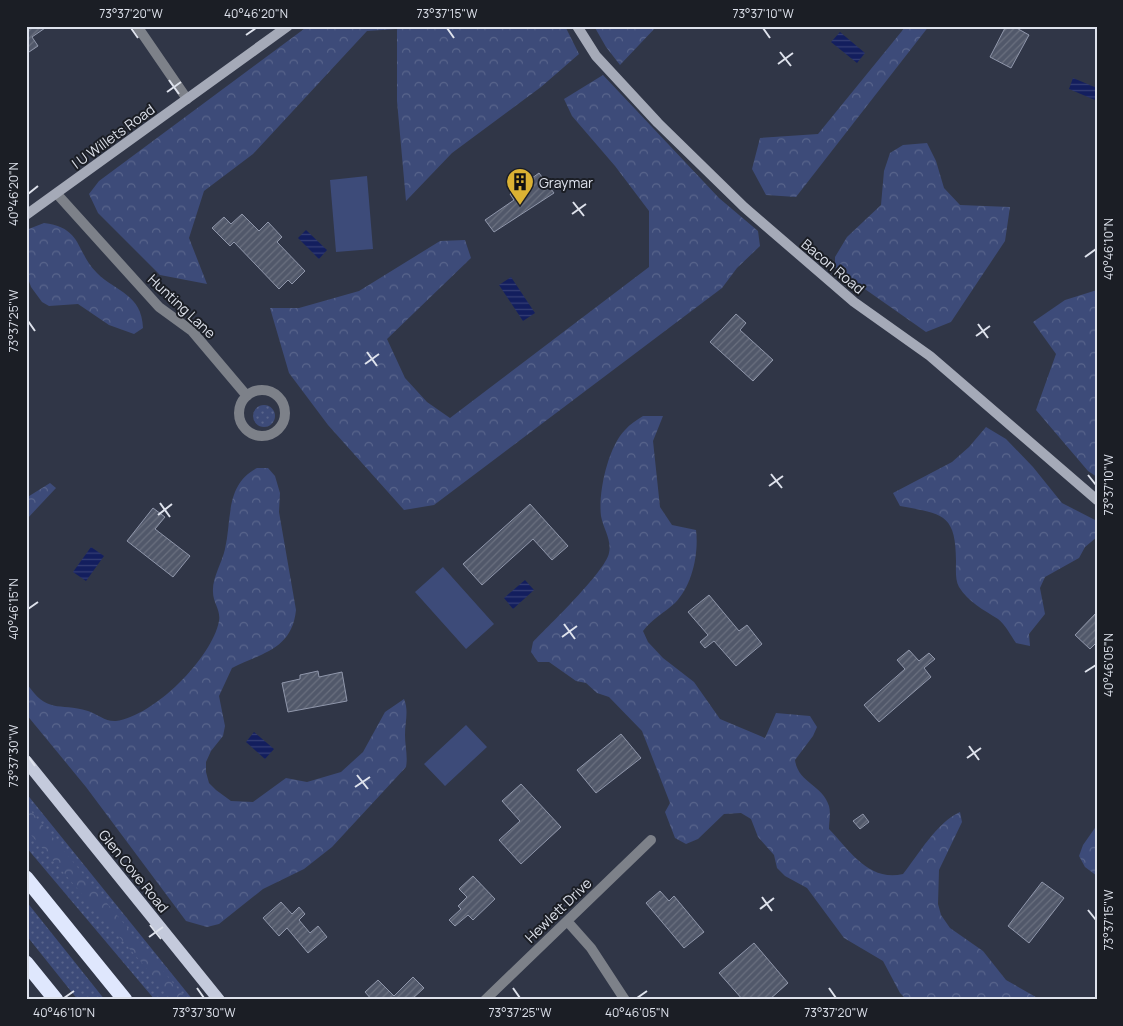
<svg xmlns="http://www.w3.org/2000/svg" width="1123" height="1026" font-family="Manrope,sans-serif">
<defs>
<pattern id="grass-dots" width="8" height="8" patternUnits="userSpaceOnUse" patternTransform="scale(1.25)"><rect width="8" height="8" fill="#3d4b79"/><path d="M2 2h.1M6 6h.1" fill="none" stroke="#59658c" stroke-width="1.8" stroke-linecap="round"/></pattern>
<pattern id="forest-crowns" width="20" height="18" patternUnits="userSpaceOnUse" patternTransform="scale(1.25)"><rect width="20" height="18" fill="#3d4b79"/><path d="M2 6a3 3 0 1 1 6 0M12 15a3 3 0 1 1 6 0" fill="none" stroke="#59658c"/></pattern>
<pattern id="water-rules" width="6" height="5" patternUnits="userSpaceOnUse" patternTransform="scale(1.25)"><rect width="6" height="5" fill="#131e5e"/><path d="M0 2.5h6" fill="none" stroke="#353e75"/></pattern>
<pattern id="building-hatch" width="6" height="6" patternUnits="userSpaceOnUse" patternTransform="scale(1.25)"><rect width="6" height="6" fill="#51586a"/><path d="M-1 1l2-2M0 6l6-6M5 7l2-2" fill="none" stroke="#6a707f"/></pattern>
</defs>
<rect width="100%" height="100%" fill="#303647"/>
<!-- grass -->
<path fill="url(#grass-dots)" d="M253 416a11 11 0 1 1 22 0a11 11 0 1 1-22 0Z
M26,793l167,207h-38l-129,-153z
M26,901l79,99h-27l-52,-65z"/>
<!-- forest -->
<path fill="url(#forest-crowns)" d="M308,26h257l14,28 -38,33 -89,66 -46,48 -9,-100v-72l-30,2 -114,123 -49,37 -15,47 18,46 -47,-9 -62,-62 -9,-19 10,-13z
M594,26h63l-37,39 -14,-18z
M906,26h23l-133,171 -30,-2 -14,-26 8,-31 58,-4z
M603,75l116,123 39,33 2,15 -23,22 -15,20 -288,217 -30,5 -76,-85 -39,-52 -19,-65h29l60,-17 81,-50 25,-1 6,18 -84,81 18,39 22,24 23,16 199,-151v-56l-34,-45 -43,-50 -8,-17z
M927,143l9,18 8,27 16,17 50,2 -5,34 -54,81 -25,10 -91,-64v-11l12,-20 34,-32 3,-34 6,-18 13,-8z
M44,223c39,5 31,28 53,50 19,19 45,21 46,55l-9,6 -25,-9 -31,-21 -29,2 -7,-4 -11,-15 -5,-14v-43z
M1097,290v187l-9,-6 -52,-61 20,-56 -23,-32 32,-22z
M643,416h20l-10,25 7,66 12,18 24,5c3,24 -4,56 -21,73 -11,10 -23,16 -32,28l5,11 15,16 31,24 26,37 45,19 11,-25 34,3 7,11 -4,9 -18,24c3,23 28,25 34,46 2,7 0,16 0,23 21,22 40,53 74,45 15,-19 34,-52 57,-62l2,10 -23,48 -1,34 3,11 9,13 33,23 23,29 35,20h-134l-7,-7 -17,-32 -39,-23 -37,-50 -22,-12 -8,-8 -3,-13 -16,-18 -7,-18 -10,-6 -17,1 -26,25 -12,5 -11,-6 -10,-26 5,-9 -28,-72 -33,-34 -12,-4 -11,-10 -10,-2 -27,-19h-11l-7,-10 2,-10c16,-17 72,-70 76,-89 3,-13 -6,-25 -8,-37 -3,-23 7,-69 24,-86 5,-6 12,-10 18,-14z
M986,427l20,12 27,28 29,36 35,18v16l-12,10 -6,11 -34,19 -5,11 5,26 -16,20 1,12 -14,-3c-5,-7 -11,-19 -18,-24 -14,-9 -30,-17 -39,-32 -4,-7 -3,-18 -3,-26 0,-48 -14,-47 -56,-55l-7,-13 59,-31 17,-15z
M257,468h11l7,8 5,17 -1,19 17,98c-4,40 -35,43 -64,58l-13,28 6,30 -2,10 -12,15 -5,11v10l3,11 7,7 15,11 22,1 33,-24 21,4 34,-10 22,-20 22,-40 19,-13c5,12 1,23 1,36 0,11 3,21 1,32l-74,80 -28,22 -41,20 -44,35 -12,3 -21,-6 -100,-134 -60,-73v-32c21,33 32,20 62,29 9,3 18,11 28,10 38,-5 96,-63 103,-100 2,-11 -6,-18 -6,-29 -1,-14 9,-29 12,-43 7,-30 0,-64 32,-81z
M50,483l6,5 -30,32v-22z
M26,805l161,195h-13l-131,-151 -17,-20z
M1097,825v51l-12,-9 -6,-11 4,-11z"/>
<!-- garden -->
<path fill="#3d4b79" d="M367,176l6,73 -37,3 -6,-72z
M443,567l51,57 -28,25 -51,-57z
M466,725l21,22 -42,39 -21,-22z"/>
<!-- water -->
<path fill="url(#water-rules)" d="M840,32l25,21 -8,10 -26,-21z
M1073,78l24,10 -2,12 -26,-11z
M306,230l21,20 -8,9 -21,-21z
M511,277l24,36 -12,8 -24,-36z
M91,547l13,9 -18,25 -13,-9z
M525,580l9,10 -21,19 -9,-11z
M254,732l20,17 -9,10 -19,-17z"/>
<!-- building -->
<path fill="url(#building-hatch)" stroke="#9097ab" d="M26,26h22l-16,11 6,9 -12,8z
M1006,26h7l16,9 -18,33 -21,-11z
M539,173l15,20 -60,39 -9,-12 29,-20 -4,-6z
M242,214l17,17 9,-9 14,15 -5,5 28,29 -13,13 -4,-4 -9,9 -45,-47 -4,4 -18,-18 12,-11 7,7z
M736,314l10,9 -6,7 33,30 -20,21 -43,-39z
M530,504l38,42 -16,14 -19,-21 -51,46 -19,-21z
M153,508l12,9 -10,12 35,27 -17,21 -46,-36z
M709,595l30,36 8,-6 15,19 -26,22 -22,-25 -9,7 -5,-6 8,-7 -20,-23z
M1097,612v30l-7,7 -15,-14z
M909,650l10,11 10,-8 6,6 -11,9 7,9 -52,45 -15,-17 41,-36 -8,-9z
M318,671l1,6 23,-5 5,29 -59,11 -6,-29 18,-4v-4z
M621,734l20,24 -45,35 -19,-23z
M521,784l40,43 -40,37 -22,-24 21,-19 -18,-20z
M863,814l6,8 -9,7 -7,-8z
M473,876l22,23 -22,21 -5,-5 -13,11 -6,-6 12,-11 -3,-3 9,-9 -8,-8z
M1042,882l22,16 -35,45 -21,-17z
M660,891l9,10 5,-5 30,36 -20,16 -38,-45z
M281,902l11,12 7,-7 6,7 -6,6 11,13 8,-7 9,11 -19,16 -21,-25 -8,8 -16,-18z
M754,943l34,40 -19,17h-26l-24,-27z
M413,977l11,11 -13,12h-39l-7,-8 13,-12 16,16z"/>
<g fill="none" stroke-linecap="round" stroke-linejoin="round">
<!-- street -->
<path stroke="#7d8189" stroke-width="10" d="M137,26l50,73
M57,194l102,113 33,24 55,65
M239 413a23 23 0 1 1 46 0a23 23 0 1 1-46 0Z
M567,921l24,27 34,52
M485,1000l166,-160"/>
<!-- secondary -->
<path stroke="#a5aab8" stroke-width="10" d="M577,26l19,30 62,67 86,84 110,95 76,54 167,144
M26,215l262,-189"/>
<!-- primary -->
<path stroke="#c4cadc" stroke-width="12" d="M26,761l193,239"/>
<!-- highway -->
<path stroke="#dfe7fd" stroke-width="15" d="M26,878l99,122
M26,963l30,37"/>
</g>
<!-- ticks -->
<path fill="none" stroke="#dee2ec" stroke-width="2" d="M131,28l7,10M447,28l7,10M763,28l7,10M246,35l10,-7M780,52l11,14M778,64l15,-11M169,80l10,14M167,92l14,-10M28,194l10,-8M573,202l11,14M572,214l14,-10M1085,257l11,-8M28,321l7,10M978,324l10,14M976,336l14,-10M367,352l10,14M365,364l14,-10M771,474l11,14M1088,475l8,10M769,486l14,-10M160,503l10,14M158,515l14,-11M28,609l10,-7M564,624l11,15M562,637l15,-11M1085,672l11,-7M969,746l10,14M28,756l7,10M967,758l14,-10M357,775l11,14M355,787l15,-10M762,897l10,14M760,909l14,-11M1088,910l8,10M150,925l11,14M149,937l14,-10M197,988l7,10M513,988l7,10M829,988l7,10M64,998l10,-7M637,998l10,-7"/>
<!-- icons -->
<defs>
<symbol id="building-pin" viewBox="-11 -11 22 30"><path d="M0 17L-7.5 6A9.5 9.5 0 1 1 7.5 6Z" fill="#dbb233" stroke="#1b1e25"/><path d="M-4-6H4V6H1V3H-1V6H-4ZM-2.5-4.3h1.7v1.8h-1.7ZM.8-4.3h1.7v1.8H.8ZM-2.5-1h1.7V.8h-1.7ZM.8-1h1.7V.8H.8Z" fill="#111"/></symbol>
</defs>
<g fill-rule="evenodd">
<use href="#building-pin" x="504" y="166" width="32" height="43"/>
</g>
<g text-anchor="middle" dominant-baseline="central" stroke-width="4" stroke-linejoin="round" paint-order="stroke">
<!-- street labels -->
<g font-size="14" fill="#dee2ec" stroke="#1b1e25">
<text transform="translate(113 136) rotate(-36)">I U Willets Road</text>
<text transform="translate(833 266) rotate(40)">Bacon Road</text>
<text transform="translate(182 306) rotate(43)">Hunting Lane</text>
<text transform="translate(134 871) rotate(51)">Glen Cove Road</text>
<text transform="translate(558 910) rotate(-44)">Hewlett Drive</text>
</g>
<!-- poi labels -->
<g font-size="14" fill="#dee2ec" stroke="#1b1e25" text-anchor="start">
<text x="539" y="182">Graymar</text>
</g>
</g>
<!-- border -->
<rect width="1123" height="1026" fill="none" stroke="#1b1e25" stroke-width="55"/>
<rect x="28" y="28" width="1068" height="970" fill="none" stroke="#dee2ec" stroke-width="2"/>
<g font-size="12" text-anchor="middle" fill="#dee2ec">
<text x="131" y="18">73°37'20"W</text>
<text x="256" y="18">40°46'20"N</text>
<text x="447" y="18">73°37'15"W</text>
<text x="763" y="18">73°37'10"W</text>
<text transform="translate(14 194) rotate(-90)" y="4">40°46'20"N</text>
<text transform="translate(1109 249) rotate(-90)" y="4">40°46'10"N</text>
<text transform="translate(14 321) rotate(-90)" y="4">73°37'25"W</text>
<text transform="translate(1109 485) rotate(-90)" y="4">73°37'10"W</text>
<text transform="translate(14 609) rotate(-90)" y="4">40°46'15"N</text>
<text transform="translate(1109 665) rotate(-90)" y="4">40°46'05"N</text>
<text transform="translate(14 756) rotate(-90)" y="4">73°37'30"W</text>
<text transform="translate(1109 920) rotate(-90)" y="4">73°37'15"W</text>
<text x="64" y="1017">40°46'10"N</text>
<text x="204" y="1017">73°37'30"W</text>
<text x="520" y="1017">73°37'25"W</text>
<text x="637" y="1017">40°46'05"N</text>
<text x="836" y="1017">73°37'20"W</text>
</g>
</svg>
